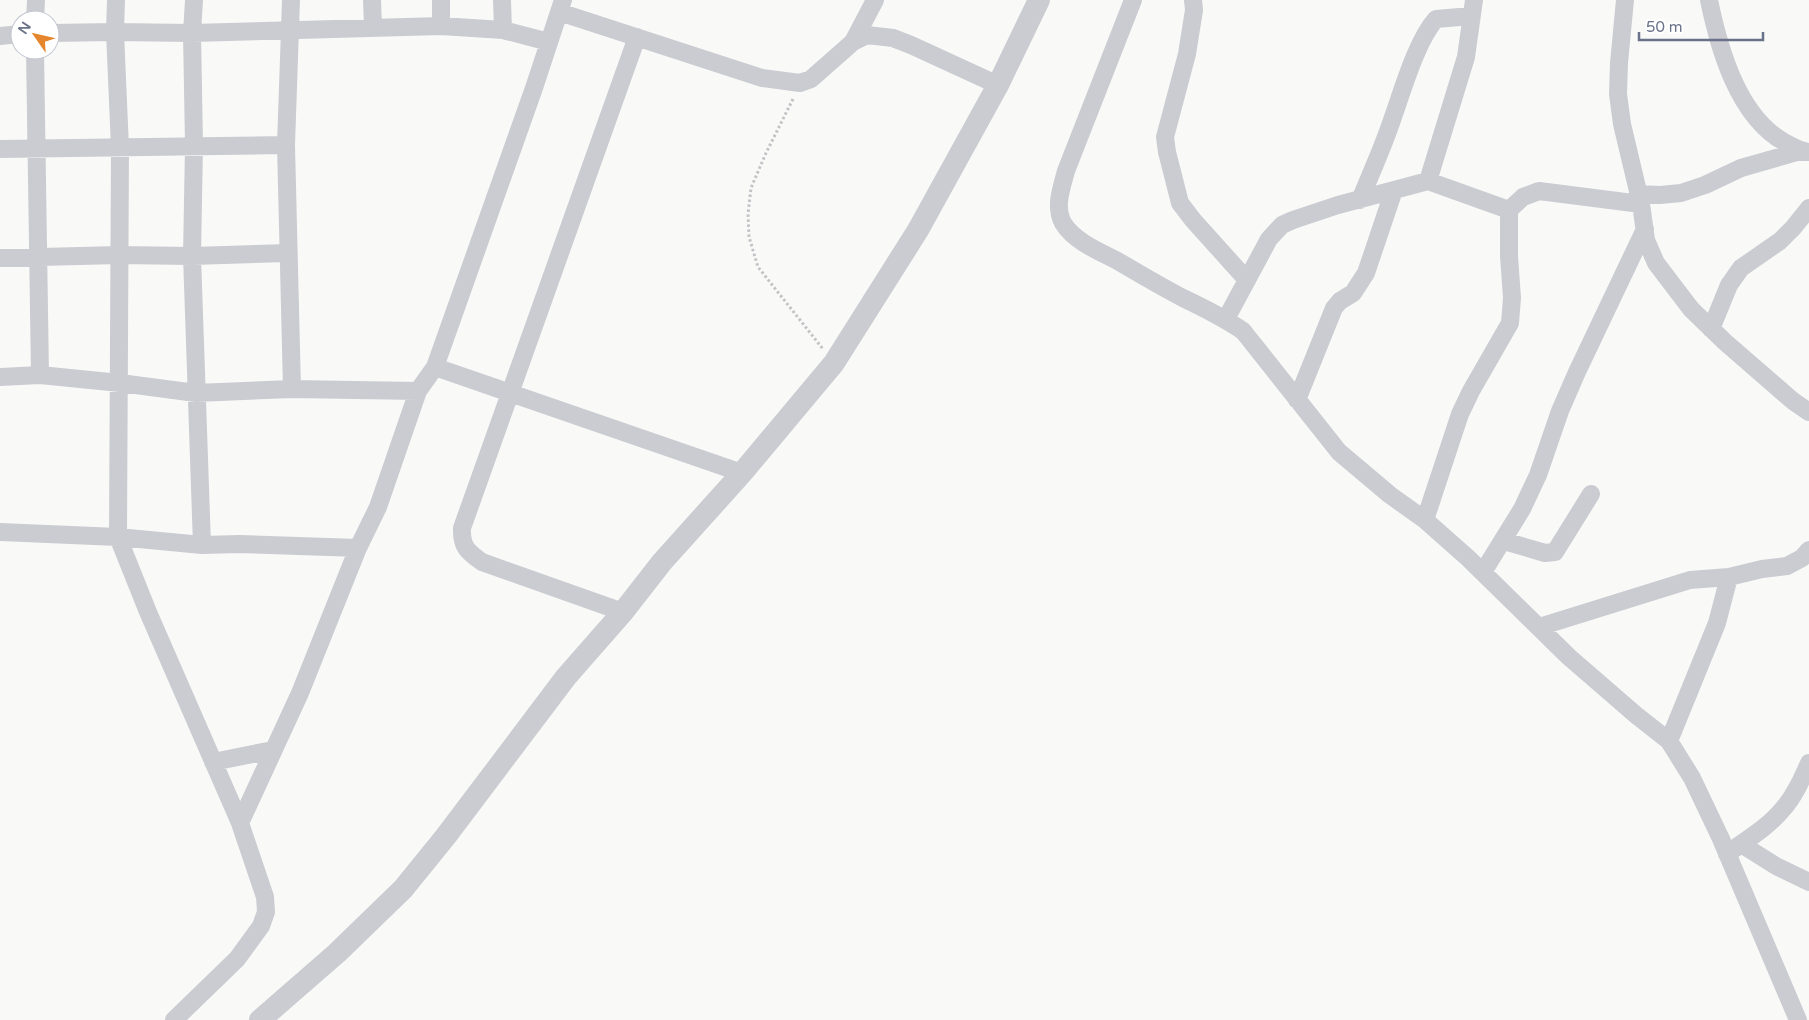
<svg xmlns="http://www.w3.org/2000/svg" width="1809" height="1020" font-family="'Varela Round',sans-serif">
<rect width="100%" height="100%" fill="#f9faf8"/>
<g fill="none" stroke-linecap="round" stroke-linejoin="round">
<!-- path -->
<path stroke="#c2c3c6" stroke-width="3" stroke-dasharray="2.5 2.5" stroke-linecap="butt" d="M793,99l-27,54 -15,35 -3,26 1,23 9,30 65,82"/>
<!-- minor -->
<path stroke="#cbccd1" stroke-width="18" d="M116,0l-1,32 5,116 -2,389 30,75 92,211 25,74 1,15 -5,14 -24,33 -63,61
M194,0l-2,33 2,112 -2,111 10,289
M291,0l-5,145 6,244 126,2
M372,0l1,27
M502,0l1,30
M1133,0l-67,171c-4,16 -12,35 -3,52 11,18 35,28 53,37 22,13 44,26 67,38 21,10 41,20 60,33l96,121 51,43 35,25 43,38 101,99 67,58 33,26 23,37 29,61 77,181
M1193,0l1,10 -7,44 -22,83 2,15 13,51 13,17 53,59
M1625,0l-6,63 -1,31 4,30 19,80 5,36 10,23 35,46 34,33 68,59 16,11
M1709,0c10,49 29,116 75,142 9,5 15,9 25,10
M559,12l203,66 38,5 11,-4 42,-37 14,-7 26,3 18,7 87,40
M35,20l1,-20
M441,26v-26
M50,33l65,-1 77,1 249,-7 62,4 46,12
M0,36l20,-2
M853,42l22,-42
M35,50l5,325
M0,149l286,-4
M1428,181l38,-124 8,-57
M1639,194l21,1 21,-2 24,-8 36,-17 59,-17
M1360,200c11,-27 24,-55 33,-83 10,-28 24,-77 43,-98l35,-3
M0,258l119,-3 73,1 96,-3
M1226,319l43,-80 13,-14 11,-5 45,-15 90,-24 81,29 14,-13 16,-6 102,13
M1711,329l18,-44 12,-17 39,-27 13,-13 16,-20
M435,367l307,106
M0,377l40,-2 80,8 76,10 96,-4
M1297,400l37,-92 6,-7 13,-8 13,-20 28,-83
M1425,520l35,-106 11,-23 39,-68 2,-25 -3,-42v-46
M0,532l118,5 84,8 38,-1 118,4 20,-41 40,-116 17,-24 99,-279 29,-88
M1504,541l41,12 10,-1 36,-58
M1483,572l39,-63 16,-34 22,-64 17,-39 68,-143
M623,612l-141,-50c-14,-10 -21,-15 -20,-34l175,-491
M1539,627l151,-47 39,-3 33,-8 25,-3 15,-8 7,-8
M1669,741l48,-118 12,-46
M213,762l60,-12
M240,823l60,-130 58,-145
M1741,844l35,22 33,16
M1727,854c19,-14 40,-26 55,-44 12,-13 20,-31 27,-47"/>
<!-- tertiary -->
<path stroke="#cbccd1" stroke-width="22" d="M260,1020l77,-67 66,-64 43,-53 120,-159 57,-65 39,-50 80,-89 92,-110 84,-133 80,-145 41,-85"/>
</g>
<!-- north arrow -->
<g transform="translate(35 35) rotate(304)"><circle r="24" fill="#ffffff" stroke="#c3c7d0"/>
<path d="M0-4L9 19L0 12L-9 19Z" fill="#e6862c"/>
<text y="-8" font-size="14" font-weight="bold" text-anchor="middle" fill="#697289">N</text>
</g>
<!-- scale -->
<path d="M1639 32v8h124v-8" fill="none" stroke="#697289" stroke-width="2.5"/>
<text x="1646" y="32" font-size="15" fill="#697289" stroke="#ffffff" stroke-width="4" paint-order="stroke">50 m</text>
</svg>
